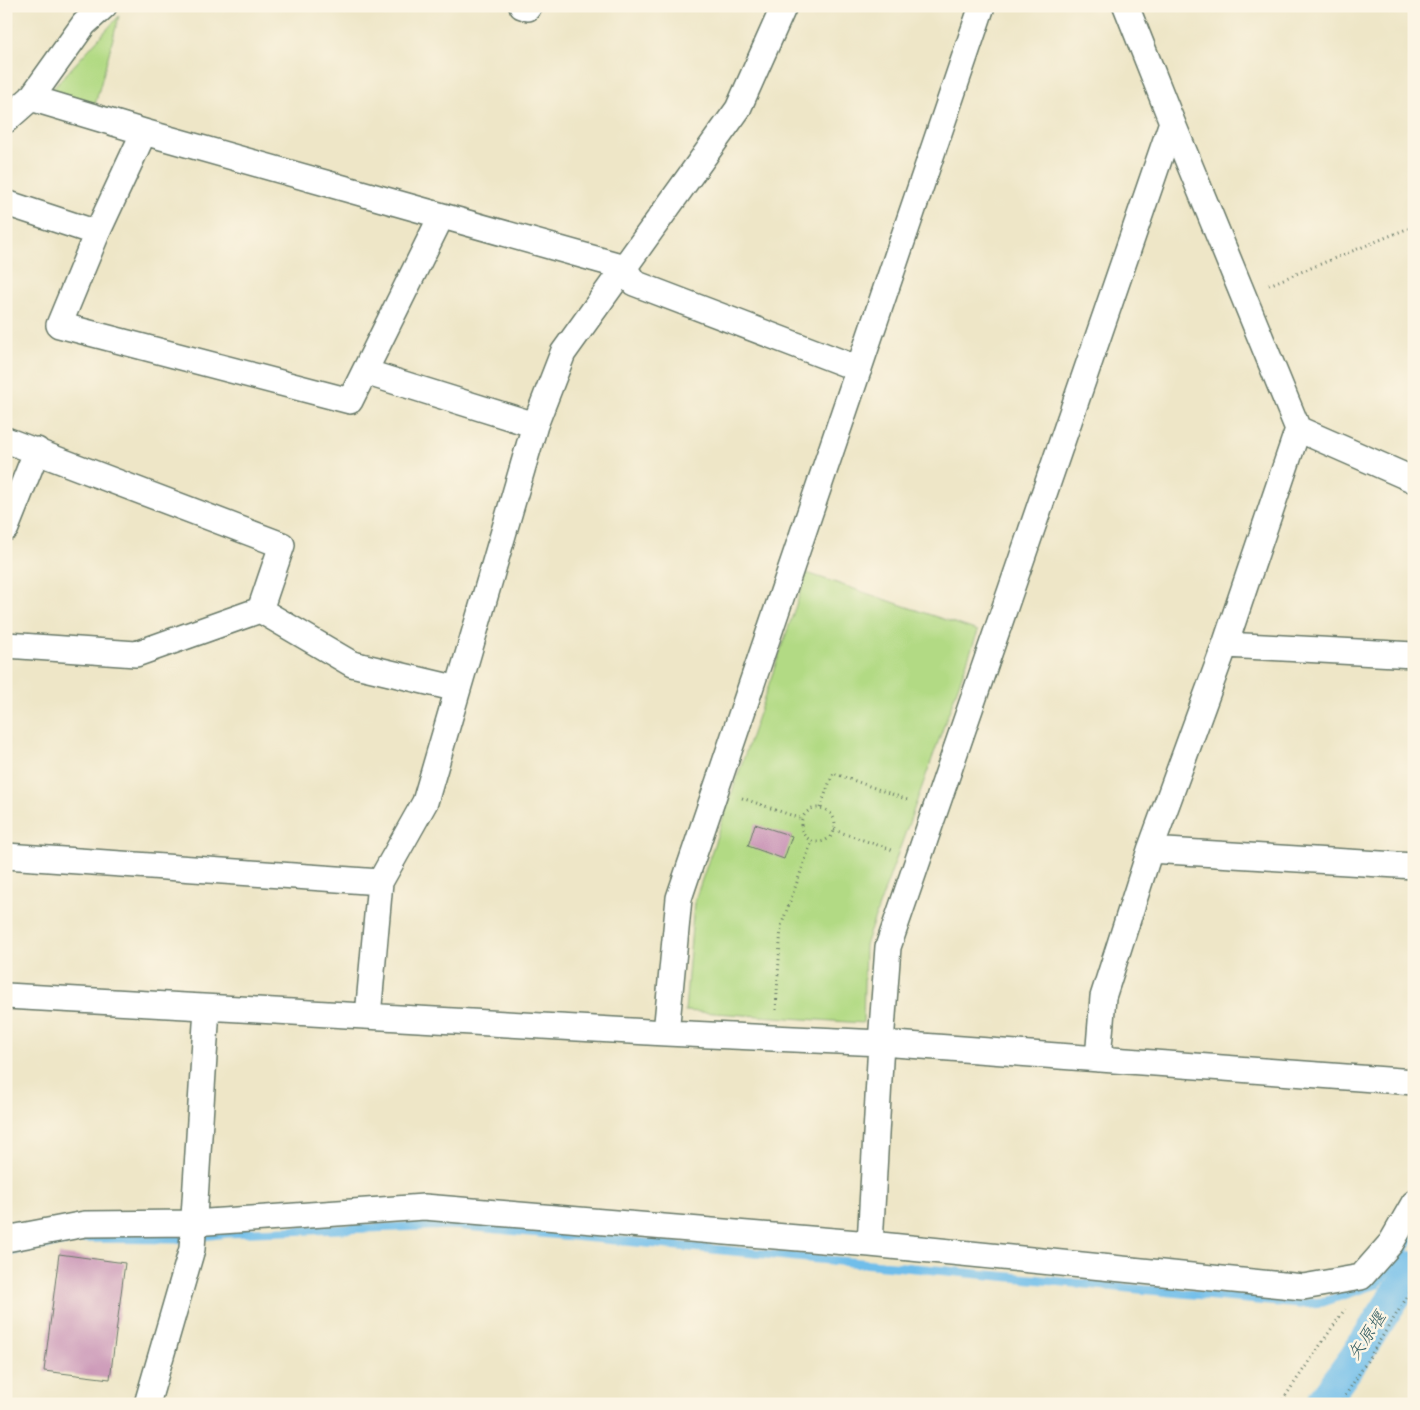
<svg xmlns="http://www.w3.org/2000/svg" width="1420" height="1410" font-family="'Comic Neue','Klee One',sans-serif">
<rect width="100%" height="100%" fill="#fcf5e5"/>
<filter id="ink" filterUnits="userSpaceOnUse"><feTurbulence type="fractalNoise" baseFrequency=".02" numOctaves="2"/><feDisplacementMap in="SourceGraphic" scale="10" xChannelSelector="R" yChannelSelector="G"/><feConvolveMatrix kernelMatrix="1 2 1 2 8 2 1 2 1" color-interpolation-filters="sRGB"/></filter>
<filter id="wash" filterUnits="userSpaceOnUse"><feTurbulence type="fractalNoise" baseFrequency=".0096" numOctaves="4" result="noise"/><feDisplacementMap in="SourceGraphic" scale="20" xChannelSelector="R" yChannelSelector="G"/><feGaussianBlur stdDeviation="1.12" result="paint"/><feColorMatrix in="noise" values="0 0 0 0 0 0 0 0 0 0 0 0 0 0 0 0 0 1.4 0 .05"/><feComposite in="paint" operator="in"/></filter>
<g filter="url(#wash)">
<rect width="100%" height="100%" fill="#eee6c7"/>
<!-- green -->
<path fill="#b2da84" stroke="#688c5c" d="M119,16l-24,89 -46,-12z
M807,573l171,58 -113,314 -2,78 -178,-12 9,-108z"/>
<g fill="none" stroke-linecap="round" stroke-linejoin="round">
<!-- stream -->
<path stroke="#70beea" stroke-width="9" d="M6,1252l75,-14 94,1 53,-6 226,-8 845,79 24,-2 54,-18 26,-32 11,-20"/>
<!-- canal -->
<path stroke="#70beea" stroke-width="32" d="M1321,1404l33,-45 60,-92"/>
</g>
<g id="blocks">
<!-- building -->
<path fill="#ca96b7" d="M755,824l37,12 -8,23 -36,-13z
M59,1254l66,9 -15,116 -66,-8z"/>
</g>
</g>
<g filter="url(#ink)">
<use href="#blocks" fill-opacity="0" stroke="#677867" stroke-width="1"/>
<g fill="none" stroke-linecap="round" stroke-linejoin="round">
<defs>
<path id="street" d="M522,6l6,2 1,-2
M31,98l113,34 480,135 10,16 225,86
M6,120l25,-22 53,-74 20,-18
M144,132l-47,101 -38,92 291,76 91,-184
M6,203l91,30
M365,372l170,53
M1298,429l116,51
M6,440l276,105 -22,65 92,54 106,25
M6,528l31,-78
M6,645l130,9 124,-44
M1225,645l189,10
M1150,850l264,16
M6,856l374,26
M6,996l660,37 215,10 533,39
M368,1016l12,-134 45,-80 110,-377 28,-72 175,-244 46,-103
M666,1033l13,-135 303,-892
M1098,1059l5,-62 47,-147 75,-205 73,-216 -126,-307 -46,-116
M6,1239l79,-15 108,-1 231,-16 446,37 433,43 58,-10 30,-34 23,-40
M870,1244l11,-201 7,-96 284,-825
M147,1404l45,-155 15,-241"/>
</defs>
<!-- street casing -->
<use href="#street" stroke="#677867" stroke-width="28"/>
<!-- path -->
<path stroke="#677867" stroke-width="3" stroke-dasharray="1 4" stroke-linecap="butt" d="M1269,285l145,-59
M742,798l60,21
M801 825a17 17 0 1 1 34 0a17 17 0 1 1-34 0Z
M820,808l13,-35 75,27
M834,830l58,20
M776,1010l5,-84 31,-85
M1280,1404l65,-95
M1340,1404l74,-118"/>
<!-- street -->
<use href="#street" stroke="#fff" stroke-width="25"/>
</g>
</g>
<g text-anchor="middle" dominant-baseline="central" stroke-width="5" stroke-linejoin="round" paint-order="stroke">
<!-- water labels -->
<g font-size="18" font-style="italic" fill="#335d62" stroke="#fcf5e5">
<text transform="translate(1367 1336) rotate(-56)">矢原堰</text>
</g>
</g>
<!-- margin -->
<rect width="1420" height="1410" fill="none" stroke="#fcf5e5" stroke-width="25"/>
</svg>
